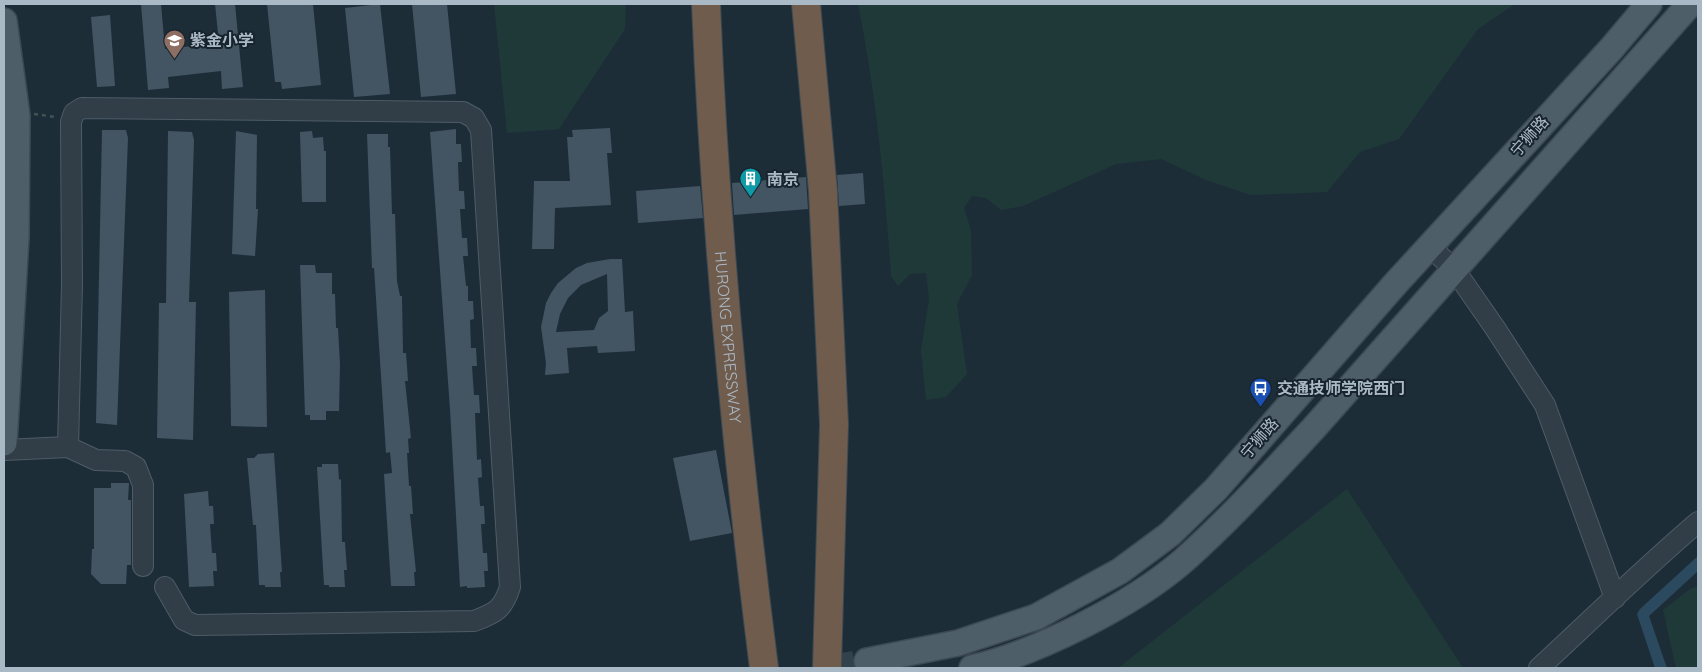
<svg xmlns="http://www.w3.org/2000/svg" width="1702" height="672" font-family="Quicksand,'Noto Sans SC',sans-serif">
<rect width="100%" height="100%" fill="#1d2d38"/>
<!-- green -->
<path fill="#1f3938" d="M494,4h132l-1,25 -66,100 -52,4z
M858,4h657l-37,25 -79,110 -39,13 -33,40 -76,3 -45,-15 -45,-21 -45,5 -93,42 -22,4 -15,-12 -14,-2 -8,12 7,22 1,45 -15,29 10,70 -21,23 -20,3 -5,-50 8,-51 -3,-26 -16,1 -12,12 -7,-10c-6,-91 -15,-183 -33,-272z
M1347,489l116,179h-345z
M1698,586v82h-22l-13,-58 27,-21z"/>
<!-- water -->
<path fill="#2c4a5f" d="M1698,556v15l-49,45 18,52h-12l-18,-54 3,-5z"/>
<!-- building -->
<path fill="#435563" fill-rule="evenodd" d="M141,4h20l4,45 54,-6 -4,-39h20l8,83 -21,2 -1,-18 -53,6 1,11 -21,2z
M267,4h46l8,81 -39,4 -1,-7h-6z
M380,4l10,90 -36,3 -9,-89z
M412,4h35l9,90 -35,3z
M110,15l5,71 -18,1 -6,-70z
M610,128l2,25h-5l4,52 -56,3 -1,41h-22l2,-68h36l-3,-44h6l-1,-7z
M456,129v15h5l1,18h-4l1,29h5l1,18h-5l2,29h5l1,18h-5l3,30h2v15h5l1,18 -4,1 1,28h5l1,18h-5l2,29h5l1,18h-5l2,47 4,-1 1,18 -4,1 2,28h4l1,18h-4l2,29h4l1,18h-4l1,16 -18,1v-2l-7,1 -10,-178 -20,-277z
M102,130h24l2,8 -11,287 -21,-2z
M168,131l24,1 2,8 -5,162h7l-3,138 -36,-2 2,-135h7z
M236,131l21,4 -1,74h2l-3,47 -23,-2z
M312,131l1,7 10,-1 1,14h2v51h-24l-2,-70z
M367,134h21v13h2l2,67h3l2,67 3,15h2l1,57h3l2,28h-3l6,57 -3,1 1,14h-2l2,33h2l2,28h-3l6,58h-2l1,14h-24l-7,-112 8,-1 -2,-21 -4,1 -12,-185h-2z
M863,173l2,31 -26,2 -2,-31z
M806,177l2,32 -74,6 -2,-32z
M700,186l3,32 -65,5 -2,-32z
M610,259h12l3,53 8,-1 2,40 -37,2 -1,-7 -30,2 2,25 -24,2 1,-12 -5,-36 5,-24 5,-10 7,-10 18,-15 11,-5zM607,274l1,37 -9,7 -5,12 -38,2 4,-18 8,-16 13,-13z
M300,265h15l1,8h16v21h3l1,34h2l2,36 -1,47h-13v9h-16v-5h-5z
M265,290l2,137 -36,-1 -2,-134z
M716,450l16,83 -42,8 -17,-83z
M274,453l8,119h-2l1,15h-16v-2h-6l-3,-60h-3l-6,-67h7l4,-4z
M322,464h16l1,16 2,-1 1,63h3l2,28h-3l1,17h-16v-2h-5l-7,-118h5z
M111,483h18l-1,17h3v65h-4l-1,19h-25l-10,-10 1,-25h2v-61h17z
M208,491l1,15h4l1,18h-4l2,29h4l1,18h-4l1,15 -25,1 -5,-93z"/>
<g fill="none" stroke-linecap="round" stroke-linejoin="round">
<!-- major-tunnel -->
<path stroke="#32424d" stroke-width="25" stroke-dasharray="25 12" stroke-linecap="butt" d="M830,668l37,-7"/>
<defs>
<path id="minor" d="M1430,247l24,22 41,59 50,77 70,193
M68,447l4,-163 -1,-162 3,-9 8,-5 381,4 11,6 7,12 29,457c-7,22 -14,26 -36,34l-279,4 -11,-5 -19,-33
M4,450l64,-3 28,13 29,1 11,6 7,18v81
M1539,668c53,-49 104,-99 159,-146"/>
<path id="major" d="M4,21l13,95 -1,121 -12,206
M867,661l91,-18 78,-26 84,-46 50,-37 46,-45 180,-206 215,-234 38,-45
M972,668c65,-15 160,-63 211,-107 46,-41 88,-87 130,-132l377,-425"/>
<g id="highway">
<path id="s1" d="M706,4c9,222 30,443 58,664"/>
<path d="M806,4l17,187 11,233 -7,244"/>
</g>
</defs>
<!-- minor casing -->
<use href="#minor" stroke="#4e5c67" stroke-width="22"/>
<!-- major casing -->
<use href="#major" stroke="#3d4a55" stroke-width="28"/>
<!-- highway casing -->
<use href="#highway" stroke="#3c4953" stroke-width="30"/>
<!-- path -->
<path stroke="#3d5654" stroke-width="2.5" stroke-dasharray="4 4" stroke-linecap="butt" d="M34,114l22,3"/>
<!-- minor -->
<use href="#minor" stroke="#313e48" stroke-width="20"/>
<!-- major -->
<use href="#major" stroke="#4e5e69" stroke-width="25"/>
<!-- highway -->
<use href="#highway" stroke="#6f5c4d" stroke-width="28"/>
</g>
<!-- icons -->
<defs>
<symbol id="school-pin" viewBox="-11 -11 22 30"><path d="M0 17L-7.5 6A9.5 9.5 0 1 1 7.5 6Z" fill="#8d6e63" stroke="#17232d"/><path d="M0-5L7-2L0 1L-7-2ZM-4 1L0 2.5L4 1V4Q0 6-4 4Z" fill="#fff"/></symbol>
<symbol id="building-pin" viewBox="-11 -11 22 30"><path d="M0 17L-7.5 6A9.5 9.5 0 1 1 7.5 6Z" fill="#0f9aa8" stroke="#17232d"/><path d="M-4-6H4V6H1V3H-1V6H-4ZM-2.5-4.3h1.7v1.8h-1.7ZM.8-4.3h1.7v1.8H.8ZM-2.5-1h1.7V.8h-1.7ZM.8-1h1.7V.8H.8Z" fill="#fff"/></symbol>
<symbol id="bus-pin" viewBox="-11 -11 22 30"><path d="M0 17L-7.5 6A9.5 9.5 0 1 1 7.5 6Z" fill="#1a4fb4" stroke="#17232d"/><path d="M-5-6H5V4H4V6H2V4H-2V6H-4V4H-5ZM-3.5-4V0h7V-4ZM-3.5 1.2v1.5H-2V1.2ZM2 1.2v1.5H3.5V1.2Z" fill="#fff"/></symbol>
</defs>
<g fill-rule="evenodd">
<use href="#school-pin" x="162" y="28" width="25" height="34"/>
<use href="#building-pin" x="738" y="166" width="25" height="34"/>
<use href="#bus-pin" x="1248" y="376" width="25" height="34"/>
</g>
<g text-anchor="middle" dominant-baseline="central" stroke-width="4" stroke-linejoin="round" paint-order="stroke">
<!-- poi labels -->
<g font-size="16" font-weight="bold" fill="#aab9c6" stroke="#17232d" text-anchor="start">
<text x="190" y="40">紫金小学</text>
<text x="767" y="179">南京</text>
<text x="1277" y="388">交通技师学院西门</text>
</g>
<!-- street labels -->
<g font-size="16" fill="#aab9c6" stroke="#17232d">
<text transform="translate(1529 136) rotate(-48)">宁狮路</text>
<text stroke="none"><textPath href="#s1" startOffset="334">HURONG EXPRESSWAY</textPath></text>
<text transform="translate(1259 438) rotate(-49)">宁狮路</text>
</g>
</g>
<!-- border -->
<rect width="1702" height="672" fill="none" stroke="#aab9c6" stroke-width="10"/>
</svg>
